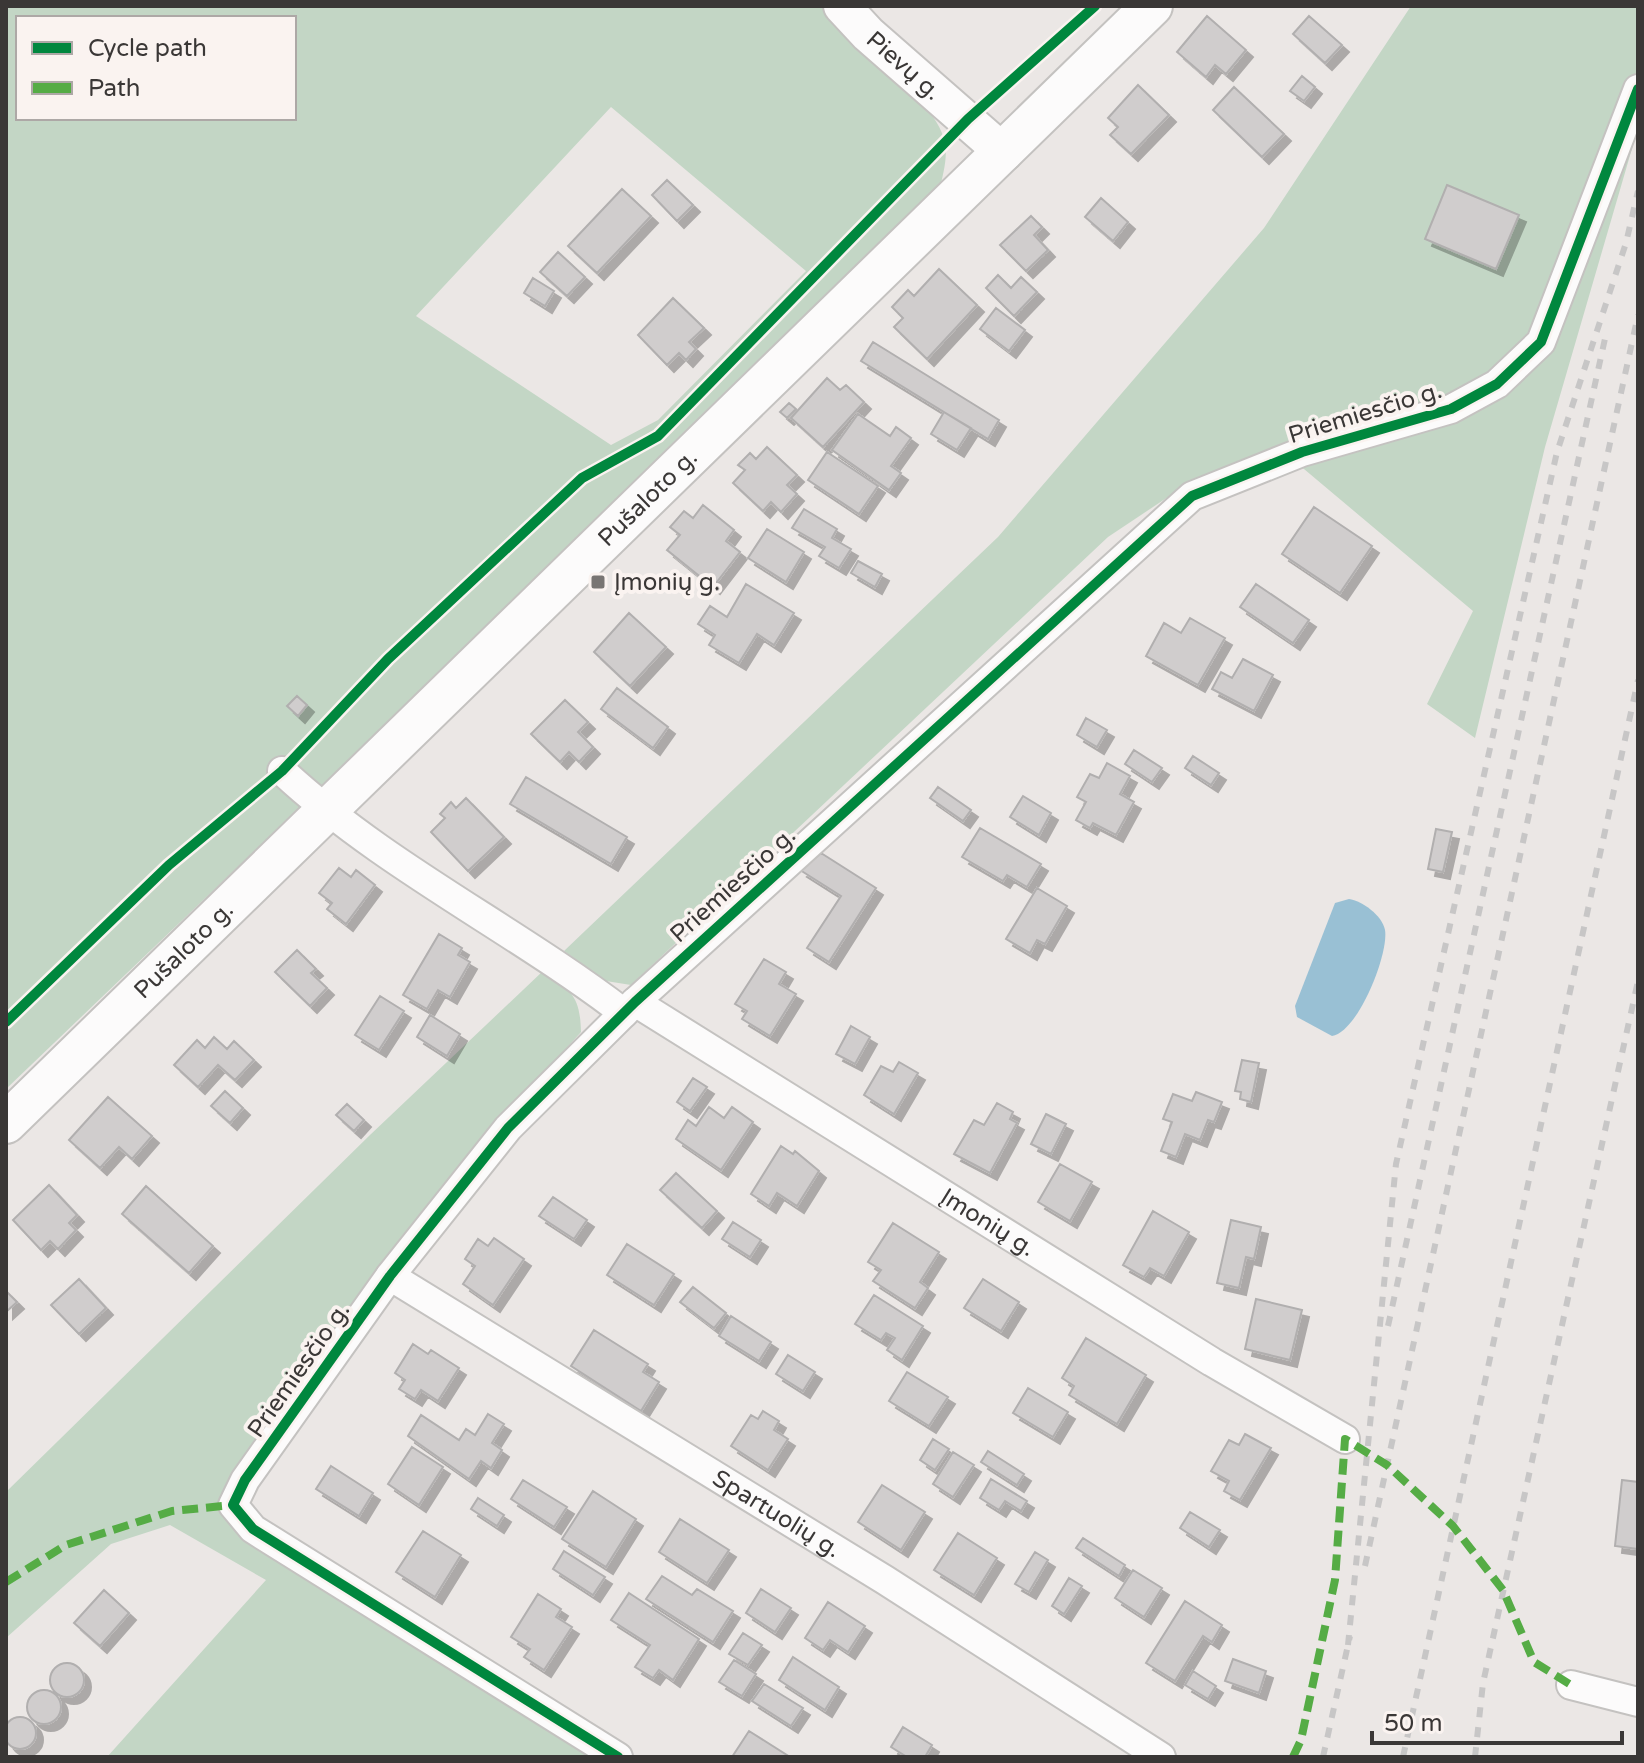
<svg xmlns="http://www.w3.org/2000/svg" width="1644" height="1763" font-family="'Varela Round',sans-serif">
<defs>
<filter id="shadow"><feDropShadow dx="7" dy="7" stdDeviation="0" flood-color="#0004"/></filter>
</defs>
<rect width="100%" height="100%" fill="#ebe7e5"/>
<!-- green -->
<path fill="#c3d6c5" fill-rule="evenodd" d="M6,6h818l104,104c25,32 19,48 10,86l-932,893zM18,18h276v100h-276zM611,107l195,164 -148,149 -47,25 -195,-129z
M1411,6h227v122l-93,319 -70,291 -48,-34 46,-93 -194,-163 -102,43 -69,46 -477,448 -25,-4 -42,-30 434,-414 266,-309z
M543,971c29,20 37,25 38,61l-126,141 -230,337 391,247h-509l159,-177 -96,-55 -59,19 -105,94v-146l364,-357z"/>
<!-- water -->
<path fill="#99c0d4" d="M1349,899c13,2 33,16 36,31 4,24 -27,102 -53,106l-35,-19 -2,-11 40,-103z"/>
<!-- building -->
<path fill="#d0cdcd" stroke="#b1afaf" stroke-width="2" filter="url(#shadow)" d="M1207,16l39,34 -20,24 -11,-9 -9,12 -29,-25z
M1309,16l33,29 -17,18 -32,-29z
M1302,76l13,11 -11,14 -14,-10z
M1138,85l31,30 -38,39 -21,-19 8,-8 -10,-9z
M1234,87l50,47 -22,23 -49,-47z
M667,180l26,25 -16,16 -25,-26z
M1447,185l72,30 -23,54 -71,-30z
M622,189l29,27 -54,57 -29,-27z
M1101,198l27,24 -15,19 -28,-24z
M1031,216l11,11 -8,8 14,15 -22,21 -26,-26z
M558,252l27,25 -18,19 -27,-24z
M939,269l38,36 -50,54 -33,-32 9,-9 -11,-11 16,-17 6,6z
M998,275l13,13 10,-11 16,15 -23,24 -28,-28z
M533,278l21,13 -9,15 -21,-13z
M673,298l31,30 -15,14 7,7 -10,11 -7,-7 -12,12 -29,-30z
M996,308l29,22 -16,21 -29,-22z
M873,342l126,78 -11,19 -127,-78z
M827,378l13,12 6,-5 18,17 -41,45 -32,-29z
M789,403l7,6 -9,9 -7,-6z
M944,412l27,16 -14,22 -26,-16z
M858,414l32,22 6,-9 15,11 -20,28 10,7 -12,17 -57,-40z
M767,447l30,28 -10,10 10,9 -16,18 -10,-10 -8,9 -30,-28 12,-13 -7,-5 12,-12 6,6z
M827,452l51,34 -19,28 -51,-34z
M703,505l31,25 -8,11 14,11 -27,35 -46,-37 13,-15 -10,-8 14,-16 9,7z
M1314,507l58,39 -32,47 -58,-39z
M804,509l33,20 -5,9 19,11 -12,19 -20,-12 6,-9 -33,-19z
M767,529l37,23 -18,30 -38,-24z
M858,561l24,13 -7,13 -24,-14z
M746,584l48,29 -20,32 -17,-11 -18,29 -30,-18 6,-10 -17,-11 12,-18 17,11z
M1256,584l53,36 -16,23 -53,-36z
M629,613l37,34 -36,39 -36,-34z
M1190,618l35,20 -27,47 -52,-29 18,-33 17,10z
M1243,659l30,16 -19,36 -42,-22 9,-17 11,6z
M617,688l51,39 -15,21 -52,-39z
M297,696l10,9 -9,11 -11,-10z
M565,700l23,22 -10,10 15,15 -14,15 -10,-10 -9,10 -29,-28z
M1086,718l21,12 -10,17 -20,-12z
M1134,750l28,18 -10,14 -27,-18z
M1193,756l26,17 -8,12 -26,-17z
M1107,763l23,13 -10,18 14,8 -18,33 -23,-12 -3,5 -14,-8 10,-18 -9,-5 13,-23 9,4z
M526,777l101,60 -16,27 -101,-60z
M938,787l33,23 -8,11 -33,-23z
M1023,796l28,17 -12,22 -29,-18z
M466,798l38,39 -36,34 -37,-39 14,-14 -5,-4 11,-12 5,6z
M980,828l61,36 -14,23 -20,-12 -4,6 -41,-24z
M1436,829l16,3 -9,40 -15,-3z
M821,853l55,35 -47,74 -22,-14 34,-52 -41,-26z
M339,868l12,9 5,-7 19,15 -29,39 -19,-15 5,-6 -13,-10z
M1037,888l30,18 -22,38 -8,-4 -7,13 -24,-14z
M439,934l23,14 -4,7 12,7 -20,35 -12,-7 -11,19 -24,-14z
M297,950l19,19 -5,4 16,15 -17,18 -35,-34z
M764,959l22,13 -7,12 17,10 -26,42 -28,-17 5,-8 -12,-7z
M380,996l24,15 -25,39 -24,-15z
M430,1015l30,19 -13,22 -30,-19z
M851,1026l19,11 -15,27 -19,-10z
M214,1037l13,12 7,-8 20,19 -19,20 -17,-15 -20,22 -24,-22 23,-25 8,8z
M1242,1060l17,3 -8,39 -11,-3 1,-7 -6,-1z
M899,1062l19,11 -24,41 -30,-19 17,-29 12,6z
M693,1078l14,9 -17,24 -13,-9z
M225,1091l18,17 -13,15 -19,-17z
M1196,1092l26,10 -8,20 -6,-2 -8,20 -15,-6 -9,23 -15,-6 11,-29 -9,-3 10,-25 19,7z
M108,1097l44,39 -20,23 -13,-12 -19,21 -31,-28z
M997,1103l16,9 -3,7 7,4 -27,50 -36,-19 20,-34 10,5z
M347,1104l17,16 -10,11 -18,-16z
M709,1107l15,11 8,-11 21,15 -32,48 -45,-31 12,-19 8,6z
M1046,1114l20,10 -15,30 -20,-10z
M781,1146l12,8 2,-3 24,20 -22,35 -20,-13 -8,13 -18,-12z
M1060,1164l32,18 -22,39 -32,-19z
M676,1173l41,38 -15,17 -42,-38z
M49,1185l28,30 -8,8 7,7 -18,19 -8,-8 -9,9 -28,-30z
M146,1186l67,60 -24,27 -67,-59z
M553,1197l34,23 -13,19 -35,-23z
M1153,1211l36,21 -25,44 -14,-8 -6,9 -21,-12z
M1231,1220l30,7 -7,32 -8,-2 -7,31 -22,-5z
M733,1222l28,18 -11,17 -28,-18z
M893,1223l46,29 -19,30 8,6 -13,20 -42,-27 8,-11 -13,-8z
M494,1238l30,21 -31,46 -30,-21 12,-18 -10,-7 13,-20 10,7z
M627,1244l47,30 -20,31 -47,-30z
M79,1279l27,29 -27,26 -28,-29z
M983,1279l36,23 -18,29 -37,-23z
M693,1287l33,26 -12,15 -34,-26z
M6,1291l11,11 -11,10z
M874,1295l49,31 -21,34 -15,-10 8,-12 -9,-5 -5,7 -26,-16z
M1256,1299l46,11 -12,50 -45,-11z
M731,1316l40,26 -12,19 -40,-25z
M594,1330l54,34 -5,8 16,10 -18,29 -70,-45z
M1086,1338l60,37 -29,49 -48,-29 5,-9 -12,-8z
M413,1344l15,10 3,-4 28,18 -21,33 -17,-11 -6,9 -16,-10 6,-9 -10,-7z
M788,1355l27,17 -12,19 -27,-17z
M907,1372l41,25 -19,29 -40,-25z
M1028,1388l40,24 -15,25 -40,-24z
M763,1411l16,10 -5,9 14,9 -20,31 -37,-24 20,-31 7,4z
M488,1414l16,10 -12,19 10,7 -11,18 -10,-7 -12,18 -61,-43 13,-21 38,25 7,-11 9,6z
M1245,1434l26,14 -31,52 -16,-9 5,-10 -18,-10 18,-31 10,5z
M933,1439l16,10 -14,21 -15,-10z
M412,1447l31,20 -24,38 -31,-21z
M988,1451l36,23 -7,11 -36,-23z
M953,1452l21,13 -21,32 -20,-13z
M331,1466l42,27 -14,23 -43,-27z
M991,1479l36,22 -6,10 -16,-10 -6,9 -19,-12z
M523,1480l44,27 -13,20 -43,-28z
M1622,1480l16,2v67l-23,-3z
M882,1485l43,27 -24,38 -43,-28z
M593,1491l43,28 -30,48 -44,-28z
M478,1498l26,17 -7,11 -26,-17z
M1190,1512l30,18 -11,17 -29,-19z
M680,1519l49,31 -22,33 -48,-31z
M423,1531l38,24 -26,42 -39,-25z
M958,1533l39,25 -23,37 -40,-25z
M1083,1538l42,27 -6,11 -43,-28z
M564,1551l41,26 -12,18 -40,-26z
M1035,1552l13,8 -19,32 -14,-8z
M1133,1570l29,18 -18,29 -29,-19z
M662,1576l30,19 5,-6 36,22 -20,31 -67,-43z
M1069,1578l13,8 -18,28 -12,-8z
M761,1589l30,19 -16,24 -29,-19z
M104,1590l25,23 -29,33 -26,-23z
M629,1593l70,46 -26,41 -14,-10 -6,8 -18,-11 15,-22 -39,-25z
M538,1594l23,15 -5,8 16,10 -28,43 -20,-13 6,-8 -19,-12z
M1185,1601l37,24 -10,17 -9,-6 -28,45 -29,-18z
M828,1602l37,24 -17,26 -18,-12 -7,10 -18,-12z
M743,1633l19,12 -14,20 -19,-11z
M793,1657l46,30 -14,23 -46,-30z
M1233,1659l33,12 -7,22 -34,-12z
M734,1660l22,14 -14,22 -23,-14z
M50 1680a17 17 0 1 1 34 0a17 17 0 1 1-34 0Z
M1193,1671l23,15 -8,13 -23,-14z
M764,1684l39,24 -12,18 -39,-25z
M27 1707a17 17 0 1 1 34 0a17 17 0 1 1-34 0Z
M4 1733a16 16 0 1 1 32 0a16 16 0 1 1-32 0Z
M903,1727l29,18 -7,12h-18l-16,-10z
M749,1731l41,26h-58z"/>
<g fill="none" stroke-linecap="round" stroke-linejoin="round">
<defs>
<g id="minor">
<path d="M282,771c102,95 231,157 342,242"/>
<path id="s1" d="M635,1002l577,360 133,77"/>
<path id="s2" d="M390,1276l495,304 276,177"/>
<path d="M1571,1685l67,17"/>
<path d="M618,1757l-365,-228 -20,-24 12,-25 145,-204 118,-148 127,-126 557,-506 110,-44 149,-43 46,-25 44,-42 97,-253"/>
</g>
<g id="tertiary">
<path id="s3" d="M842,6l26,28 136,119"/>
</g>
<g id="secondary">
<path id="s4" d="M6,1123l1146,-1117"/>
</g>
</defs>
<!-- minor casing -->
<use href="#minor" stroke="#c4c2c0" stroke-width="32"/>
<!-- tertiary casing -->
<use href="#tertiary" stroke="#c4c2c0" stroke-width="40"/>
<!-- secondary casing -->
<use href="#secondary" stroke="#c4c2c0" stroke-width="44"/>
<!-- minor -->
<use href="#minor" stroke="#fcfbfb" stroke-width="28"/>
<!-- tertiary -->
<use href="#tertiary" stroke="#fcfbfb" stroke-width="36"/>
<!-- secondary -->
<use href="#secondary" stroke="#fcfbfb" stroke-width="40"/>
<!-- rail -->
<path stroke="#c7c6c6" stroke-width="6" stroke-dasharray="10 10" stroke-linecap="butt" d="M1388,1326l218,-992
M1365,1566l273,-1251
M1348,1645l48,-481 161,-712 69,-209 12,-52
M1323,1757l27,-121
M1403,1757l235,-1077
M1475,1757l8,-74 155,-702"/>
<!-- quiet -->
<path stroke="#55ac45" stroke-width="8" stroke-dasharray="16 8" stroke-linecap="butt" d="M6,1582l60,-37 106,-34 61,-6
M1293,1757l8,-17 34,-160 10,-141 42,26 66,61 50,64 31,72 37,23"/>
<defs>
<path id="cycleway" d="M6,1022l163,-157 113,-94 106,-112 194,-181 76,-42 310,-317 127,-113
M618,1757l-365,-228 -20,-24 12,-25 145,-204 118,-148 127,-126 557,-506 110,-44 149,-43 46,-25 44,-42 97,-253"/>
</defs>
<!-- cycleway casing -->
<use href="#cycleway" stroke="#faf3f0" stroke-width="15"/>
<!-- cycleway -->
<use href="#cycleway" stroke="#00873e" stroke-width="10"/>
</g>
<!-- markers -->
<rect fill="#787573" stroke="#faf3f0" stroke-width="3" x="590" y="574" width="16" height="16" rx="4"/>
<g text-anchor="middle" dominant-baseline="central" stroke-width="8" stroke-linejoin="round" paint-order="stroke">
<!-- street labels -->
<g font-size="24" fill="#3a3736" stroke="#faf3f0">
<text stroke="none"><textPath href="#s3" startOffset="86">Pievų g.</textPath></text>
<text transform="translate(1365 413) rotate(-17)">Priemiesčio g.</text>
<text stroke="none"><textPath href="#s4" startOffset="896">Pušaloto g.</textPath></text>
<text transform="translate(733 885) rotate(-42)">Priemiesčio g.</text>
<text stroke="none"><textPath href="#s4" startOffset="248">Pušaloto g.</textPath></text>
<text stroke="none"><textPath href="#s1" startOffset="416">Įmonių g.</textPath></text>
<text transform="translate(299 1370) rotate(-55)">Priemiesčio g.</text>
<text stroke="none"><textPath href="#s2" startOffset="454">Spartuolių g.</textPath></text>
</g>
<!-- poi labels -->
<g font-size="24" fill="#3a3736" stroke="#faf3f0" text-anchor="start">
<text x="614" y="582">Įmonių g.</text>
</g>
</g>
<!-- border -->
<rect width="1644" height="1763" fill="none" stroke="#3a3736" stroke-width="16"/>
<!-- legend -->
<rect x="16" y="16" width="280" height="104" fill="#faf3f0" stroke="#ada8a6" stroke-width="2"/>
<rect x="32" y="42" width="40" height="12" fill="#00873e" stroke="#ada8a6" stroke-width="2"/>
<text x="88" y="56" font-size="24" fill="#3a3736">Cycle path</text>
<rect x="32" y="82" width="40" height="12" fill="#55ac45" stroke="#ada8a6" stroke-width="2"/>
<text x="88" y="96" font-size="24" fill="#3a3736">Path</text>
<!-- scale -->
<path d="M1372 1731v12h250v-12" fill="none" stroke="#3a3736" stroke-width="4"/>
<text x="1384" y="1731" font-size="24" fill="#3a3736" stroke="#faf3f0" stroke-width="6" paint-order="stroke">50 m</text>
</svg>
